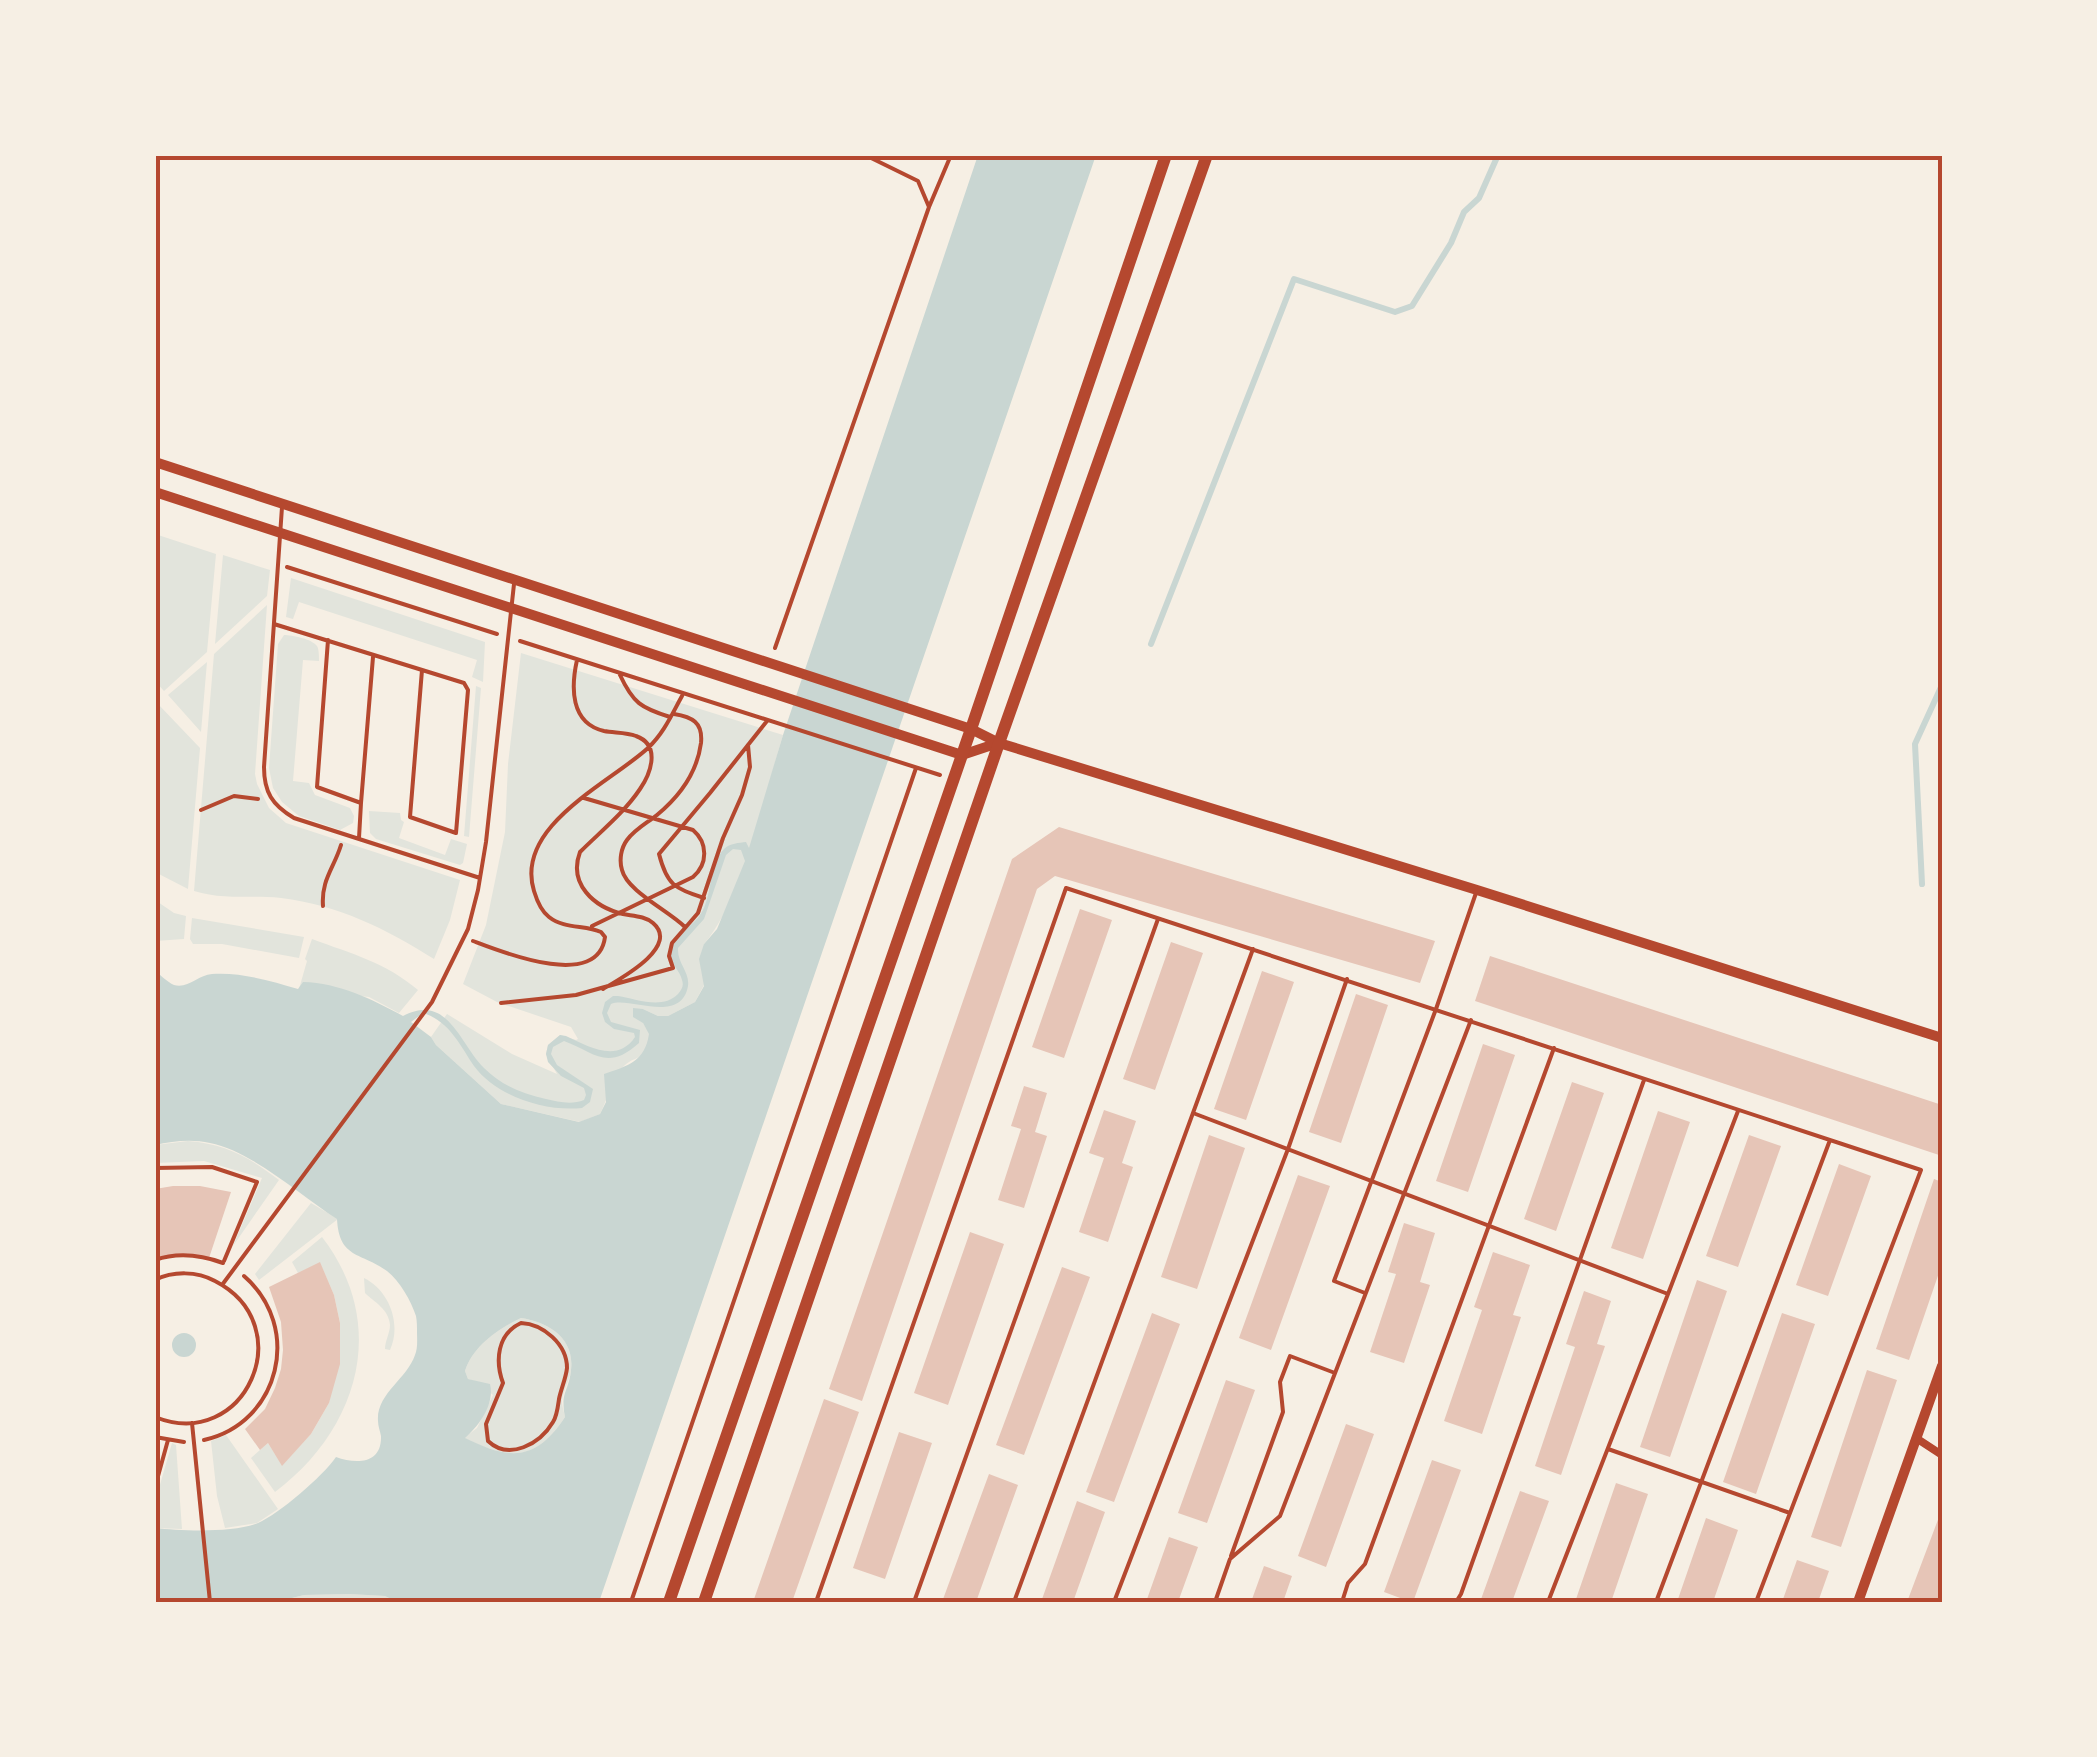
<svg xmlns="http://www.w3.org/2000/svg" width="2097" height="1757" font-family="'Work Sans',sans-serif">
<rect width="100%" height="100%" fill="#f6efe4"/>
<!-- green -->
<path fill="#e2e4dc" d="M155,534l61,20 -9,98 -43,39 -9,-10z
M223,555l47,15 -3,26 -52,48z
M291,578l194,64 -2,40 -11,-5 5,-17 -178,-58 -6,17 -7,-2z
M267,605l-12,169 2,10 12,24 17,15 174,57 -10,40 -16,39c-48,-30 -95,-54 -153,-61 -29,-3 -59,2 -87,-7l20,-237z
M284,635c8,0 28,4 33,11 2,3 2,11 2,15l-16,-1 -10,121 16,2 6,12 35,13 4,8 -1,7 -13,7 -41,-14 -17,-14 -9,-14 -4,-20 9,-124z
M521,653l262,82c-18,59 -40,164 -79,209v41l-9,17 -27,14h-10l-15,-7v14l7,11c-6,32 -14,18 -29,35 -8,10 -15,33 -21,45l-20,8 -79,-18 -65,-59 -5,-8 16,-23 65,40 45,20 -11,-20 2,-9 12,-10 16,5 2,-1 -7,-12 -74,-25 -34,-18 23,-59 19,-93 3,-68z
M207,662l-6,70 -33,-37z
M476,686l5,2 -12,149 -5,-1z
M158,704l42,44 -12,141 -33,-17v-165z
M369,811l31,2 1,7 3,2 -5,16 46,17 6,-16 16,5 -4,19 -3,2 -84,-26 -6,-6z
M155,900l19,13 12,3 -2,23 -29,2z
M192,918l112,19 -5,21 -77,-14h-29l-3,-5z
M312,939c40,15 73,23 106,51l-19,23 -30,-16 -70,-8 8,-28 -2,-2z
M188,1141c38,3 61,16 91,39l-46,66 29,-68 -58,-17 -49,2v-18z
M311,1203l27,16 -79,61 -4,-6z
M322,1237c68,88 36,193 -47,255l-24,-34 17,-15 14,22 29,-31 18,-31 11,-80 -6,-28 -14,-32 -22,10 -6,-11z
M364,1278c25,12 38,46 26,72l-5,-1c0,-8 5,-16 5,-24 -1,-16 -16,-23 -25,-32z
M521,1318c27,4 54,20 50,52 -1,10 -8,20 -9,31 0,5 2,11 3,16 -31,46 -55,43 -101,21l13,-10 16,-33 -16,-13 -9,-3 -3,-8c8,-25 33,-42 56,-53z
M226,1435l52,74 -21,14 -32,5 -8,-32 -6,-55z
M172,1443l4,2 6,84 -27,-1v-26z
M349,1594l36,2 12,6h-121l28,-7z"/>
<!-- water -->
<path fill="#c9d6d2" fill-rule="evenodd" d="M978,155h118l-497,1447h-202l-12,-6 -36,-2 -45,1 -28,7h-121v-74c27,3 78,5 103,-5 21,-9 65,-47 78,-66 19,7 46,8 45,-21 -1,-5 -3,-10 -3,-15 -2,-27 29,-42 37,-66 3,-7 2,-16 2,-23 0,-5 0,-11 -1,-16 -5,-15 -16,-35 -29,-45 -26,-19 -48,-12 -50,-52 -36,-23 -85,-68 -127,-76 -18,-4 -37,-2 -55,2v-174c6,4 12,11 19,14 14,4 24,-10 38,-11 29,-2 59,7 86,15l5,-7c36,1 69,17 100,34 45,-23 56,27 81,52 17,17 38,26 62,31 12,3 26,6 38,1l2,-5 -2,-7 -23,-12 -13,-14 -2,-8 2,-9 12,-10 6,1c22,10 51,28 69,1l-1,-4 -20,-4 -9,-7 -3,-9 3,-11 8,-6h5c19,3 44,14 60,-2 4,-5 6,-8 4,-14 -2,-10 -13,-17 -11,-29 2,-16 21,-24 29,-36 13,-18 8,-50 24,-66 6,-6 15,-6 22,-7l3,6 34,-113zM733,849l8,1 4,11 -28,68 -13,15 -5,15 5,27 -9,16 -27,14h-10l-15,-7 -10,-1v9l10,6 6,11c-4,27 -21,32 -45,40l2,28 -6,12 -21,8 -78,-18 -65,-59 -5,-8 -20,-15 8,-6 7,-2c24,9 34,31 48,52 22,30 71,46 108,42l8,-6 3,-13 -36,-24 -6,-11 2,-7 11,-6c30,11 43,31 75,2l1,-13 -29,-8 -4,-9 4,-9c18,-8 70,21 77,-18 2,-14 -11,-23 -10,-38l26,-29 22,-64zM521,1318c27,4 54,20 50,52 -2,21 -11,22 -6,47 -30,45 -55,43 -100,21 14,-12 30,-34 25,-54l-22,-5 -3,-8c8,-25 33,-42 56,-53z
M172 1345a12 12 0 1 1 24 0a12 12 0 1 1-24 0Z"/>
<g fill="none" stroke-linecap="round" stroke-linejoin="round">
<!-- stream -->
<path stroke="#c9d6d2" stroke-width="6" d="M1151,644l143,-365 101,33 17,-6 39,-63 13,-31 15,-14 19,-43
M1922,884l-7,-140 27,-59"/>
</g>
<!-- building -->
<path fill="#e6c5b7" d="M1059,827l376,114 -15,42 -365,-107 -18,13 -175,512 -33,-12 183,-530z
M1080,909l32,11 -48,138 -32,-11z
M1171,942l32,11 -48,137 -32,-11z
M1490,956l452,149v51l-467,-155z
M1262,971l32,11 -48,138 -32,-11z
M1356,994l32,11 -47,138 -32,-11z
M1483,1044l32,11 -47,137 -32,-11z
M1572,1082l32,11 -48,138 -32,-12z
M1024,1086l23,7 -12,39 12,4 -23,72 -26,-8 23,-71 -10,-3z
M1104,1110l32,11 -14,42 11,4 -25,75 -29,-10 25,-74 -15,-5z
M1658,1111l32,11 -47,137 -32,-11z
M1209,1135l36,13 -48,141 -36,-12z
M1749,1135l32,11 -43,121 -32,-11z
M1839,1164l32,12 -43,120 -32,-11z
M1298,1175l32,11 -59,164 -32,-12z
M1934,1179l8,3v82l-33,96 -33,-11z
M173,1186h27l31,6 -22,66 -22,-4 -32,6v-71z
M1404,1223l31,10 -15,49 10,3 -26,78 -34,-11 26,-78 -8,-2z
M970,1232l34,12 -56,161 -34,-12z
M1493,1252l37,13 -17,50 8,2 -39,117 -38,-13 38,-111 -8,-3z
M320,1262l14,33 6,28v41l-11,39 -18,31 -29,32 -14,-23 -8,7 -15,-21 20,-20 10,-21 6,-19 2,-19 -2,-28 -12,-35z
M1062,1267l28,10 -66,178 -28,-10z
M1697,1280l30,11 -57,166 -30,-10z
M1584,1291l27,10 -14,43 8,2 -44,129 -26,-9 40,-119 -9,-3z
M1152,1313l28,11 -66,178 -28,-10z
M1782,1313l33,11 -59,170 -33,-12z
M1867,1370l30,10 -56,167 -30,-10z
M1226,1380l29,10 -48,133 -29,-10z
M824,1399l35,13 -67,190h-39z
M1346,1424l28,10 -48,133 -28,-11z
M899,1432l33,11 -47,136 -32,-11z
M1432,1460l29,10 -48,132h-2l-27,-10z
M989,1474l29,11 -42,117h-34z
M1616,1483l32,11 -37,108h-36z
M1520,1491l29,10 -37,101h-32z
M1077,1501l28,11 -32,90h-32z
M1942,1509v93h-35z
M1706,1518l32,12 -25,72h-36z
M1169,1537l29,10 -20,55h-32z
M1797,1560l32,11 -11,31h-36z
M1264,1566l28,10 -9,26h-32z"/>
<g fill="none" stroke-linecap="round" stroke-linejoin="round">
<!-- path -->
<path stroke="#b5482f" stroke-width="4" d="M929,207l22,-52
M287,567l210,67
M520,641l420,134
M775,648l154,-441 -11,-26 -53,-26
M577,660c-6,27 -7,63 27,71 10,2 22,1 32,5 25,9 15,37 4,53 -16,24 -40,43 -60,63 -12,32 14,55 43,62 10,2 22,2 30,9 28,24 -35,57 -50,66
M620,675c13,28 21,33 50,42
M674,714c18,3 29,8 27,29 -4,30 -21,53 -44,72 -10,8 -22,14 -30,25 -6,8 -8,20 -5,30 5,21 47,41 63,57
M584,798l109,32c15,13 15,34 0,47l-101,49
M201,810l33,-14 24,3
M704,898c-30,-10 -37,-13 -45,-44l51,-61 57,-72
M323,906c-2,-26 11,-38 18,-61
M473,941c29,11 125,50 132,-4l-4,-5c-16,-7 -37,-3 -52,-15 -8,-6 -12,-16 -15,-26 -20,-65 76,-108 114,-143 16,-15 24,-34 34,-52
M501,1003l75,-8 97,-27 -4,-12 3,-13 26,-30 25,-75 19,-43 8,-28 -2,-22
M155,1168l57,-1 45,15 -33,79
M155,1260c23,-8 46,-5 68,3
M521,1323c22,1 46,21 46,45 -1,10 -6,21 -8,31 -1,7 -2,17 -6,23 -13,22 -44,39 -65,19l-2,-17 17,-41c-8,-22 -6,-49 18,-60z
M155,1437l29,5
M204,1440c76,-17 99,-113 40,-164
M155,1487l13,-47
M631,1602l285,-834"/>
<!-- service -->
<path stroke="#b5482f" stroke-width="4" d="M282,507l-18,260c0,25 8,38 30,51l186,60
M274,624l190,59 4,7 -12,143 -46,-16 12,-147
M328,640l-11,147 44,16 12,-146
M359,838l2,-35
M1193,1113l475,181 -120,308
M155,1280c18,-9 42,-9 60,1 87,45 30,172 -60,136
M222,1285l210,-283 36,-73 10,-39 8,-48 28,-258
M1365,1293l-31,-12 102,-272 41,-119
M1668,1294l70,-183
M192,1423l18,179
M1608,1449l182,64
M1231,1556l52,-144 -3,-30 10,-26 45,17
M816,1602l250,-714 855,282 -165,432
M914,1602l244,-683
M1014,1602l239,-653
M1114,1602l174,-453 59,-170
M1215,1602l15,-43 50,-43 191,-496
M1342,1602l6,-19 17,-19 189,-516
M1456,1602l5,-8 183,-514
M1656,1602l174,-462"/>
<!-- minor -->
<path stroke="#b5482f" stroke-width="8" d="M1916,1438l26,17"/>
<!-- tertiary -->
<path stroke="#b5482f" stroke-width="10" d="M155,462l816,267 28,14 478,147 465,148
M155,492l807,263 36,-12
M1858,1602l84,-236"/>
<!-- primary -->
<path stroke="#b5482f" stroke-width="12" d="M669,1602l302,-873 195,-574
M704,1602l295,-859 208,-588"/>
</g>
<!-- border -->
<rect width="2097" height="1757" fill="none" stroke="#f6efe4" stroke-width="315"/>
<rect x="158" y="158" width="1782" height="1442" fill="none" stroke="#b5482f" stroke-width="4"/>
</svg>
